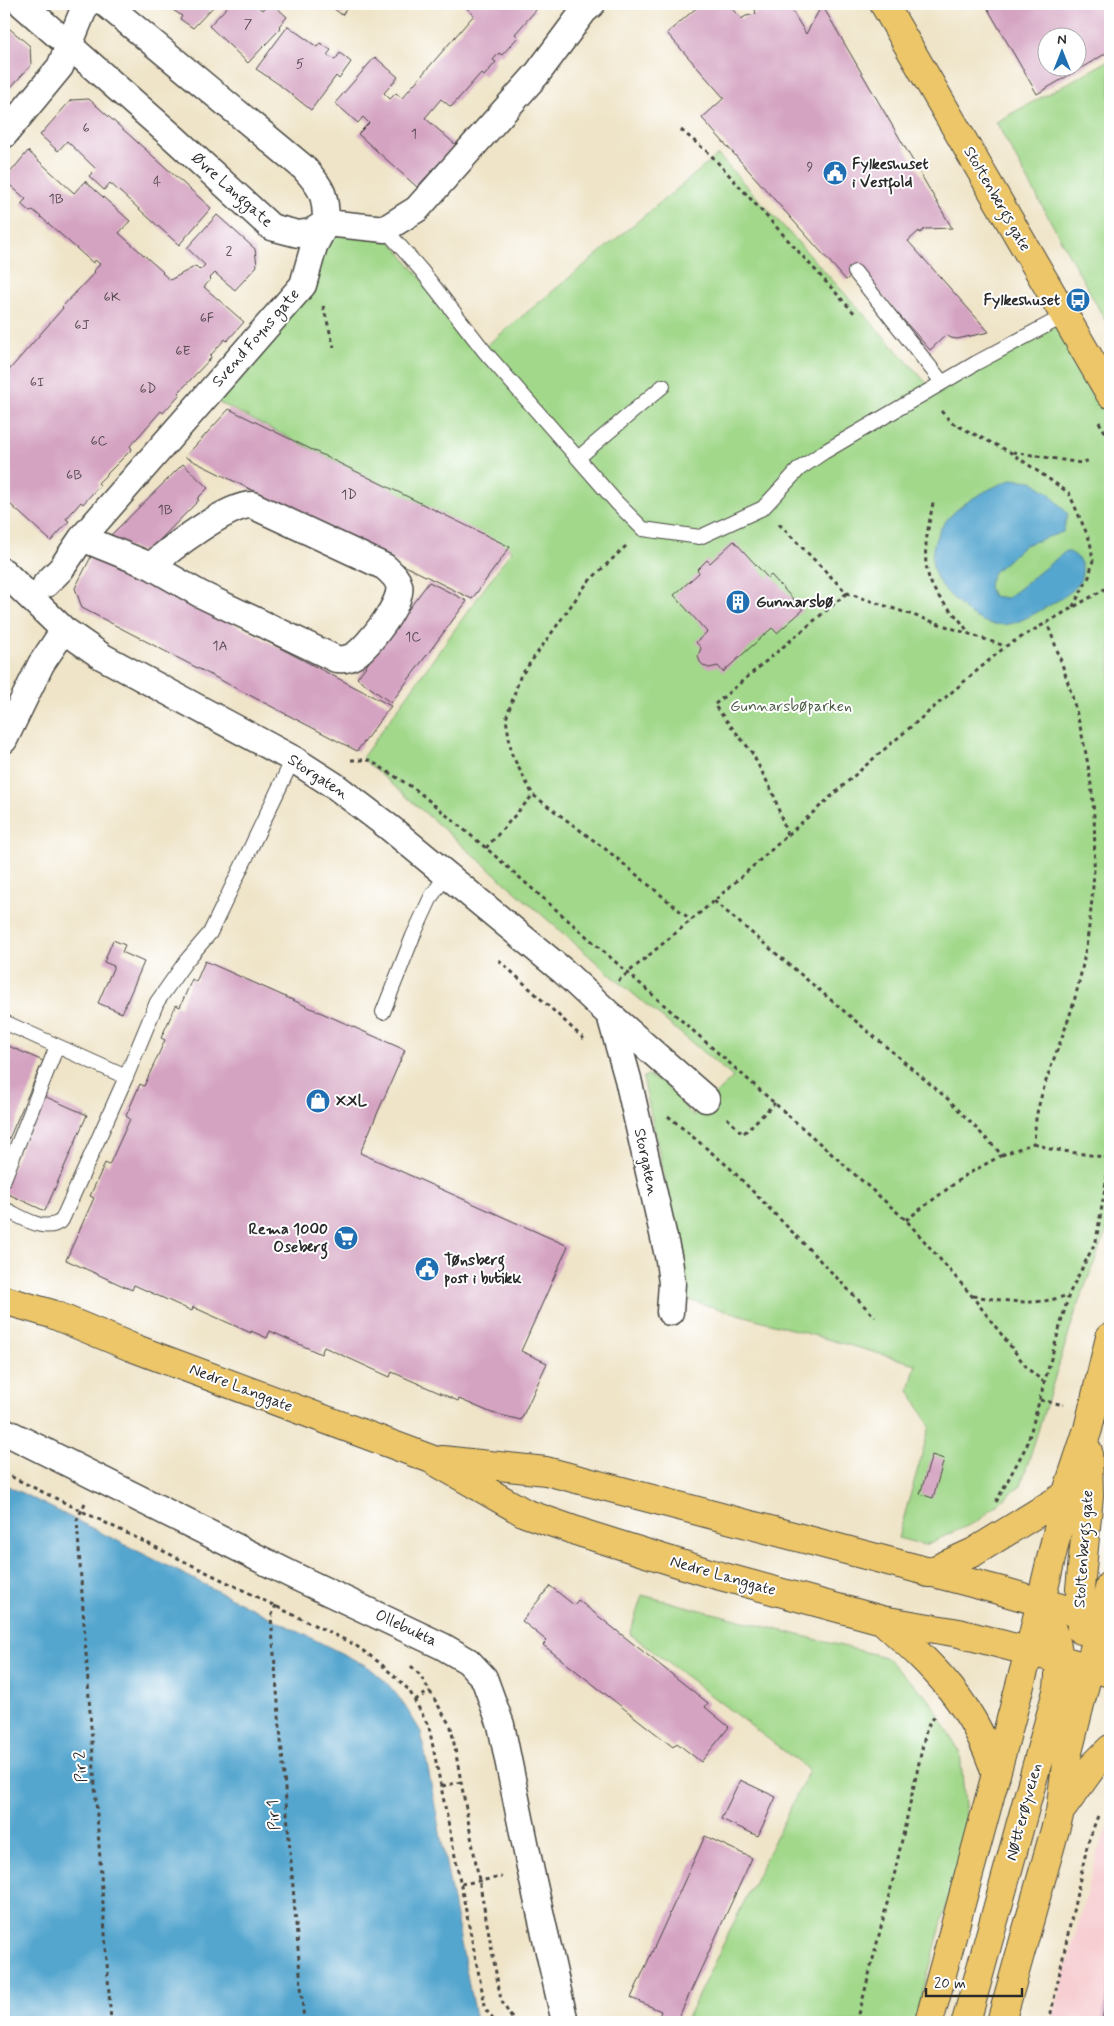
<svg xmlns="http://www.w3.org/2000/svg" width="1114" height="2026" font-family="Mynerve,sans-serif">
<rect width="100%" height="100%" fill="#fff"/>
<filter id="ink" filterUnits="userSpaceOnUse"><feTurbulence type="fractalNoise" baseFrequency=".02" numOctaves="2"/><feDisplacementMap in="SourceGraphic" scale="10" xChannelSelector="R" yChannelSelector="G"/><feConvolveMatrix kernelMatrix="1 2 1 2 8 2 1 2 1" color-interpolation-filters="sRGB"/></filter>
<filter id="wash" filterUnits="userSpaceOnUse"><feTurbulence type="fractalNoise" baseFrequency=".0096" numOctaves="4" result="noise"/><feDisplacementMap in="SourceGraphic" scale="20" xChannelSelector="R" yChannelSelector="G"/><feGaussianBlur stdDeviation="1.12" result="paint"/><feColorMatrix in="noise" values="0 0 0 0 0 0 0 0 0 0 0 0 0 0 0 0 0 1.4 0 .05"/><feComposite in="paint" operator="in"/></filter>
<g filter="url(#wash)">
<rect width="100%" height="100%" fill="#efe4c8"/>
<!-- built -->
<path fill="#f7cfd3" d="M1110,1824v198h-59l49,-178z"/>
<!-- green -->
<path fill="#a1d88a" stroke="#66825a" d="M1110,60v269l-114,-207z
M718,155l216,236 128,-69 48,91v809l-33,85 -56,178 -43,36 -53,24 -27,-7 32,-112 -21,-36 7,-26 -228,-64 -4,-33 -41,-189 4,-3 17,8 29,33 40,-39 -114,-95 -257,-224 150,-208 -296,-149 115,-173 53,5 96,118z
M642,1595l243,62 44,42 31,53 6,64 -3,28 -48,178h-230l124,-252 -179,-136z"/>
<!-- water -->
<path fill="#54a6cf" stroke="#40687d" d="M1012,479l20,2 17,12 19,21 -5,18 -38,13 -31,27 -4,8 -1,8 4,8 14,2 59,-47c19,5 21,25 8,38 -8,8 -49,31 -60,34 -6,2 -20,2 -26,0 -16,-5 -29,-18 -40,-30 -10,-10 -16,-21 -16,-36 2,-43 45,-63 80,-78z
M4,1484l363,182c27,20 37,38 54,66l55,290h-472z"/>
<g id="blocks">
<!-- building -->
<path fill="#d4a3c1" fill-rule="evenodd" d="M164,4h52l-23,24 -13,-9 2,-3z
M230,4h25l7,6 6,-6h5l14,13 -8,9 2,2 -33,35 -39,-37z
M328,4h22l-8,11z
M462,4h66l8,6 -21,24 3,3 -16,18 -3,-2 -6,7 3,2 -12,14 -3,-3 -30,34 -10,-8 -16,19 31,27 -39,42 -59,-53 11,-11 -6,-6 -5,6 -23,-20 40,-46 23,20 -14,16 6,6 6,-6 6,5 72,-83z
M701,4h27l13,15 5,-3 10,-2 -2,-9 26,-1 1,5 9,-2 16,27 16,-29 130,223 -27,1 -5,4 -1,-2 -11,10 81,91 -32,7 -6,-1 -5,-3 -16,15 -68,-77 -2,-5 -14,12 -144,-162 22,-20 -57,-65z
M985,4h125v47l-73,43zM1046,38h30v30h-30z
M4,24l26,22 1,19 -27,30z
M288,26l29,21 3,-4 11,7 -4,5 8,5 5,-7 11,9 -12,17 -3,-3 -25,34 -34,-27 -21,-14z
M89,99l122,109 -32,37 -69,-62 -6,7 -15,-14 7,-7 -29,-28 -9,10 -18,-16 31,-35z
M28,151l46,42 11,-12 45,40 -11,12 44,39 -1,1 8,7 26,-14 4,4 5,-5 -18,-17 30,-33 38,34 2,17 -22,24 -20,-17 -5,5 1,1 -7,8 40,35 -17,19 -2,-2 -15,17 1,2 -33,35 2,1 -17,19 -2,-2 -31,35 2,3 -34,34 2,2 -17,19 -2,-2 -15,17 3,2 -18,20 -40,-36 -6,6 -1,-1v-134l59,-68 -1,-1 33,-35 -1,-1 6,-7 -5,-4 -2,3 -60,-53 -3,2 -9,-8 5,-5 -22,-19z
M229,409l281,138 -38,52 -287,-142z
M183,464l25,24 -11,11 2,1 -52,53 -40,-14z
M734,541l34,37 3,-3 32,35 -26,23 -5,-5 -49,44 -5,-6 -9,2 -5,-2 -4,-4 -2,-6 3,-8 -5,-6 11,-10 -33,-37 25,-22 -2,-3 10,-10 3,3z
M94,551l297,155 -34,45 -275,-143 -7,-20z
M429,582l38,19 -76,102 -34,-25z
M113,940l12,5 -3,7 22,10 -22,51 -24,-10 16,-37 -10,-4z
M205,961l200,89 -45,103 208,93 -47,105 26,12 -26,57 -29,-7 -33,-14 -1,2 -66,-29 -2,5 -66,-30 -3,7 -51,-23 -3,7 -16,-7v2l-58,-26 -1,4 -58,-26 -2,5 -66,-30 28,-62 -4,-2 15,-33 4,2 21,-46 -4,-3 14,-32 4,2 21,-46 -4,-2 15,-33 4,2 12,-28 4,3z
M4,1044l39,17 -39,89z
M44,1096l43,19 -42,96 -41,-19v-5z
M932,1455l12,4 -11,39 -13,-4z
M550,1586l24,19 4,-5 130,103 -3,4 24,20 -28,35 -24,-19 -4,4 -130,-102 4,-4 -25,-20z
M740,1780l36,17 -18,39 -37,-17z
M705,1836l47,22 -74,161 -3,-1 -2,4h-9l-6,-3 3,-8 -30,-13z
M1109,1973l1,49h-8z"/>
</g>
</g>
<g filter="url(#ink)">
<use href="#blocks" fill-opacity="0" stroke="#484743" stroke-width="1"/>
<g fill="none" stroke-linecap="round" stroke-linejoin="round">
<defs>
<path id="lane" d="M385,229l36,41 64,82 132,151 26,26 57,8 63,-29 36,-39 25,-17 152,-89 88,-47
M855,272l87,110
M578,458l85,-72
M383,1012l30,-76 18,-39 16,-23
M4,1022l122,55
M4,1179l53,-133
M4,1209c17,7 41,26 58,11l64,-143 31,-75 29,-41 24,-28 83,-174"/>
<path id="street" d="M22,4l152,134 97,89 27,7 13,-2 15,-9
M106,4l198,164c19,21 22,28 22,55
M4,135l56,-68 26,-63
M326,223l59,6 32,-20 120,-135 47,-63 8,-7
M82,538l69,28c19,-17 76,-61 101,-61l133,62c6,6 12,10 14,18 5,17 -31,61 -44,70 -6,4 -12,5 -19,4l-136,-65 -49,-28
M4,572l60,58 39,27 190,102 42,27 55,42 173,143 47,44 96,84
M46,584l15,-15 21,-31 221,-253 11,-39 12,-23
M4,740l37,-76 23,-34
M610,1015l18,64 41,181 3,23 -2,29
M4,1431l286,143 152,72 26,15 16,17 17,47 30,147 34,150"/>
<path id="primary" d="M884,4l226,390
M4,1300l48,14 79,33 300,112 94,54 60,21 128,40 169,46 77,13 151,40
M442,1460l104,11 456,120 108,31
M928,1573l46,-21 92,-57
M882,1620c53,48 93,85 114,155
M1081,1630l-1,-41 9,-93 -1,-45
M1062,1809l31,-43 17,-17
M929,2022l100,-370 37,-157 22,-66 22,-92
M966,2022l92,-334c4,-34 -2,-55 -18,-85
M1001,2022l59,-210 7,-56 43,-171"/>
</defs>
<!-- lane casing -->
<use href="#lane" stroke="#484743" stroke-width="16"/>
<!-- street casing -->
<use href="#street" stroke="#484743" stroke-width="29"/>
<!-- primary casing -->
<use href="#primary" stroke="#484743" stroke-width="30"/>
<!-- path -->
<path stroke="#484743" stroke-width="3" stroke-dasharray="4 4" stroke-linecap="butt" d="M681,130l29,24 146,161
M323,306l11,41
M941,411l11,12 58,29 59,41 21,48 3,19 -4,17 -18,33
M1099,422l11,18
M1013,452l68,11 9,-3
M933,503c-6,32 -15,63 4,91 10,15 22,22 32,40
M779,524l68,69 158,53
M626,546l-38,36 -68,95 -14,42 6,36 21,40 75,56 83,69
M351,760h18l46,29 71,59 141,124 279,248 66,76 56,73 16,13
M787,835l-14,-42 -22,-42 -37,-46 133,-112
M486,848l47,-53
M714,901l235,199 53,55 32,-12c1,-11 1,-23 4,-34 9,-39 28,-76 38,-115 15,-55 22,-135 17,-192 -6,-61 -24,-123 -46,-179
M499,960l85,79
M618,981l96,-80 159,-142 133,-113 104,-60
M668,1116l62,52 145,149
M727,1118l16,16 32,-31
M1034,1143l16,6 60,9
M906,1220l60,-45 36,-20
M973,1296c35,5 62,11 95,-1
M1040,1400l24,5
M4,1473l351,172 25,18 29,27 20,37 57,283 9,12
M996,1502l31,-57 42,-151 27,-53 14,-82
M85,1503l-8,17 34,502
M276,1605l-5,12 33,405
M411,1666l9,9 31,52 50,273 13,22
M415,1700l15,-9
M442,1786l19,-4
M461,1884l41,-7
M857,2022l37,-146 32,-145 3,-7 6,-8
M1049,2022l39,-180 11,-29"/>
<!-- lane -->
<use href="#lane" stroke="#fff" stroke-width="14"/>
<!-- street -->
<use href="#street" stroke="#fff" stroke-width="26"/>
<!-- primary -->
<use href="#primary" stroke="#ecc669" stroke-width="28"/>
</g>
</g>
<!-- icons -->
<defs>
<symbol id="civic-disc" viewBox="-11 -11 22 22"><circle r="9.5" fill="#1f6fb2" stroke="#fff"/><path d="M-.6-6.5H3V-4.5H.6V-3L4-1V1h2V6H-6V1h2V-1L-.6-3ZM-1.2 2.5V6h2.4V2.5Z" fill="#fff"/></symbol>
<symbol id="bus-disc" viewBox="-11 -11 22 22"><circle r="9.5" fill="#1f6fb2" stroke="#fff"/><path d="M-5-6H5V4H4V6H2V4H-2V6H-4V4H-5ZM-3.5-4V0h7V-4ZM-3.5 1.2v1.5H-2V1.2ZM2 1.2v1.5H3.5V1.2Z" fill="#fff"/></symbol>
<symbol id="building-disc" viewBox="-11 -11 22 22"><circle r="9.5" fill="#1f6fb2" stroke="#fff"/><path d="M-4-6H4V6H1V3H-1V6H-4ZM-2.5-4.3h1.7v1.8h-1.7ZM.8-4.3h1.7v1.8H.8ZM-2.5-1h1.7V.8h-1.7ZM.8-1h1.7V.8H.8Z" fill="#fff"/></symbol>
<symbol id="shop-disc" viewBox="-11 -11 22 22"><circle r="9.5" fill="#1f6fb2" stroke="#fff"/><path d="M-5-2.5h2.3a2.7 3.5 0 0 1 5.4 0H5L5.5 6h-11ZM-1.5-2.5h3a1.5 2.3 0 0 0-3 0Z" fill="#fff"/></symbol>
<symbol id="supermarket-disc" viewBox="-11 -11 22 22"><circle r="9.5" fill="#1f6fb2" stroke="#fff"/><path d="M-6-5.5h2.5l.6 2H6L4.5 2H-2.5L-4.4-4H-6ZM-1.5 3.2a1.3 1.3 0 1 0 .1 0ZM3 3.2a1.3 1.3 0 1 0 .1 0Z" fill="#fff"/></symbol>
</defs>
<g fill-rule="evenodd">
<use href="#civic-disc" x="821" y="159" width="28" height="28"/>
<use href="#bus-disc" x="1064" y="286" width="28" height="28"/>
<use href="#building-disc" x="724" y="588" width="28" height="28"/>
<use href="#shop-disc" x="304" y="1087" width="28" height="28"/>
<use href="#supermarket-disc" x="332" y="1224" width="28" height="28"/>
<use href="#civic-disc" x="413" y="1255" width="28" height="28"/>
</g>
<g text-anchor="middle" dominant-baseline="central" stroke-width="4" stroke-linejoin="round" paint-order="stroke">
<!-- number labels -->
<g font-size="14" fill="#554950">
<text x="248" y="24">7</text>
<text x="300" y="64">5</text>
<text x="86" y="128">6</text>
<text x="414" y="134">1</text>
<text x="810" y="167">9</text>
<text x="157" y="182">4</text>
<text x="56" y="199">1B</text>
<text x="229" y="251">2</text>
<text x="112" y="297">6K</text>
<text x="207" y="318">6F</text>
<text x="82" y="325">6J</text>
<text x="183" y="351">6E</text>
<text x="37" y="382">6I</text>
<text x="148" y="389">6D</text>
<text x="99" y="441">6C</text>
<text x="74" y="475">6B</text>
<text x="349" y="495">1D</text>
<text x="165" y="510">1B</text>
<text x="413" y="637">1C</text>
<text x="220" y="646">1A</text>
</g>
<!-- poi labels -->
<g font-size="16" font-weight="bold" fill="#2b2b2b" stroke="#fff" text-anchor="start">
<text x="852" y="164">Fylkeshuset<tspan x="852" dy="18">i Vestfold</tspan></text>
<text x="1060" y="300" text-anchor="end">Fylkeshuset</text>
<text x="756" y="602">Gunnarsbø</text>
<text x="336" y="1101">XXL</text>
<text x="328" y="1229" text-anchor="end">Rema 1000<tspan x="328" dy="18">Oseberg</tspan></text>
<text x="444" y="1260">Tønsberg<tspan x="444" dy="18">post i butikk</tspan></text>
</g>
<!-- street labels -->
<g font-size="16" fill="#2b2b2b" stroke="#fff">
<text transform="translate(232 190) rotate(42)">Øvre Langgate</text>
<text transform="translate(997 199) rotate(60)">Stoltenbergs gate</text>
<text transform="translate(256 338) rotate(-49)">Svend Foyns gate</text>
<text transform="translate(318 777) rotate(33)">Storgaten</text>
<text transform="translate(646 1162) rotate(78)">Storgaten</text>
<text transform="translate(241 1388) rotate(21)">Nedre Langgate</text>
<text transform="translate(1084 1549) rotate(-86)">Stoltenbergs gate</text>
<text transform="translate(723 1576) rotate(16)">Nedre Langgate</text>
<text transform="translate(406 1628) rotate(25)">Ollebukta</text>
<text transform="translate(81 1767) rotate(-94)">Pir 2</text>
<text transform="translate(1024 1812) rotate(-75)">Nøtterøyveien</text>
<text transform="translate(274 1815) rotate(-95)">Pir 1</text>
</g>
<!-- park labels -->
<g font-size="16" fill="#4e5f48" stroke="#fff">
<text x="791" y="706">Gunnarsbøparken</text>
</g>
</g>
<!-- margin -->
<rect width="1114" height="2026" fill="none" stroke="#fff" stroke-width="20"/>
<!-- north arrow -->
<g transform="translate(1062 52)"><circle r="24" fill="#ffffff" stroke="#aaaaaa"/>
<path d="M0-4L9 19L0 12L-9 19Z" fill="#1f6fb2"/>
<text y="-8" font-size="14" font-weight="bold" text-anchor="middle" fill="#2b2b2b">N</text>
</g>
<!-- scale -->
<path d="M926 1988v8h96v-8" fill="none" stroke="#2b2b2b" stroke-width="2.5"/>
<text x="934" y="1988" font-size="15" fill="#2b2b2b" stroke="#ffffff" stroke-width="4" paint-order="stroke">20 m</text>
</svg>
